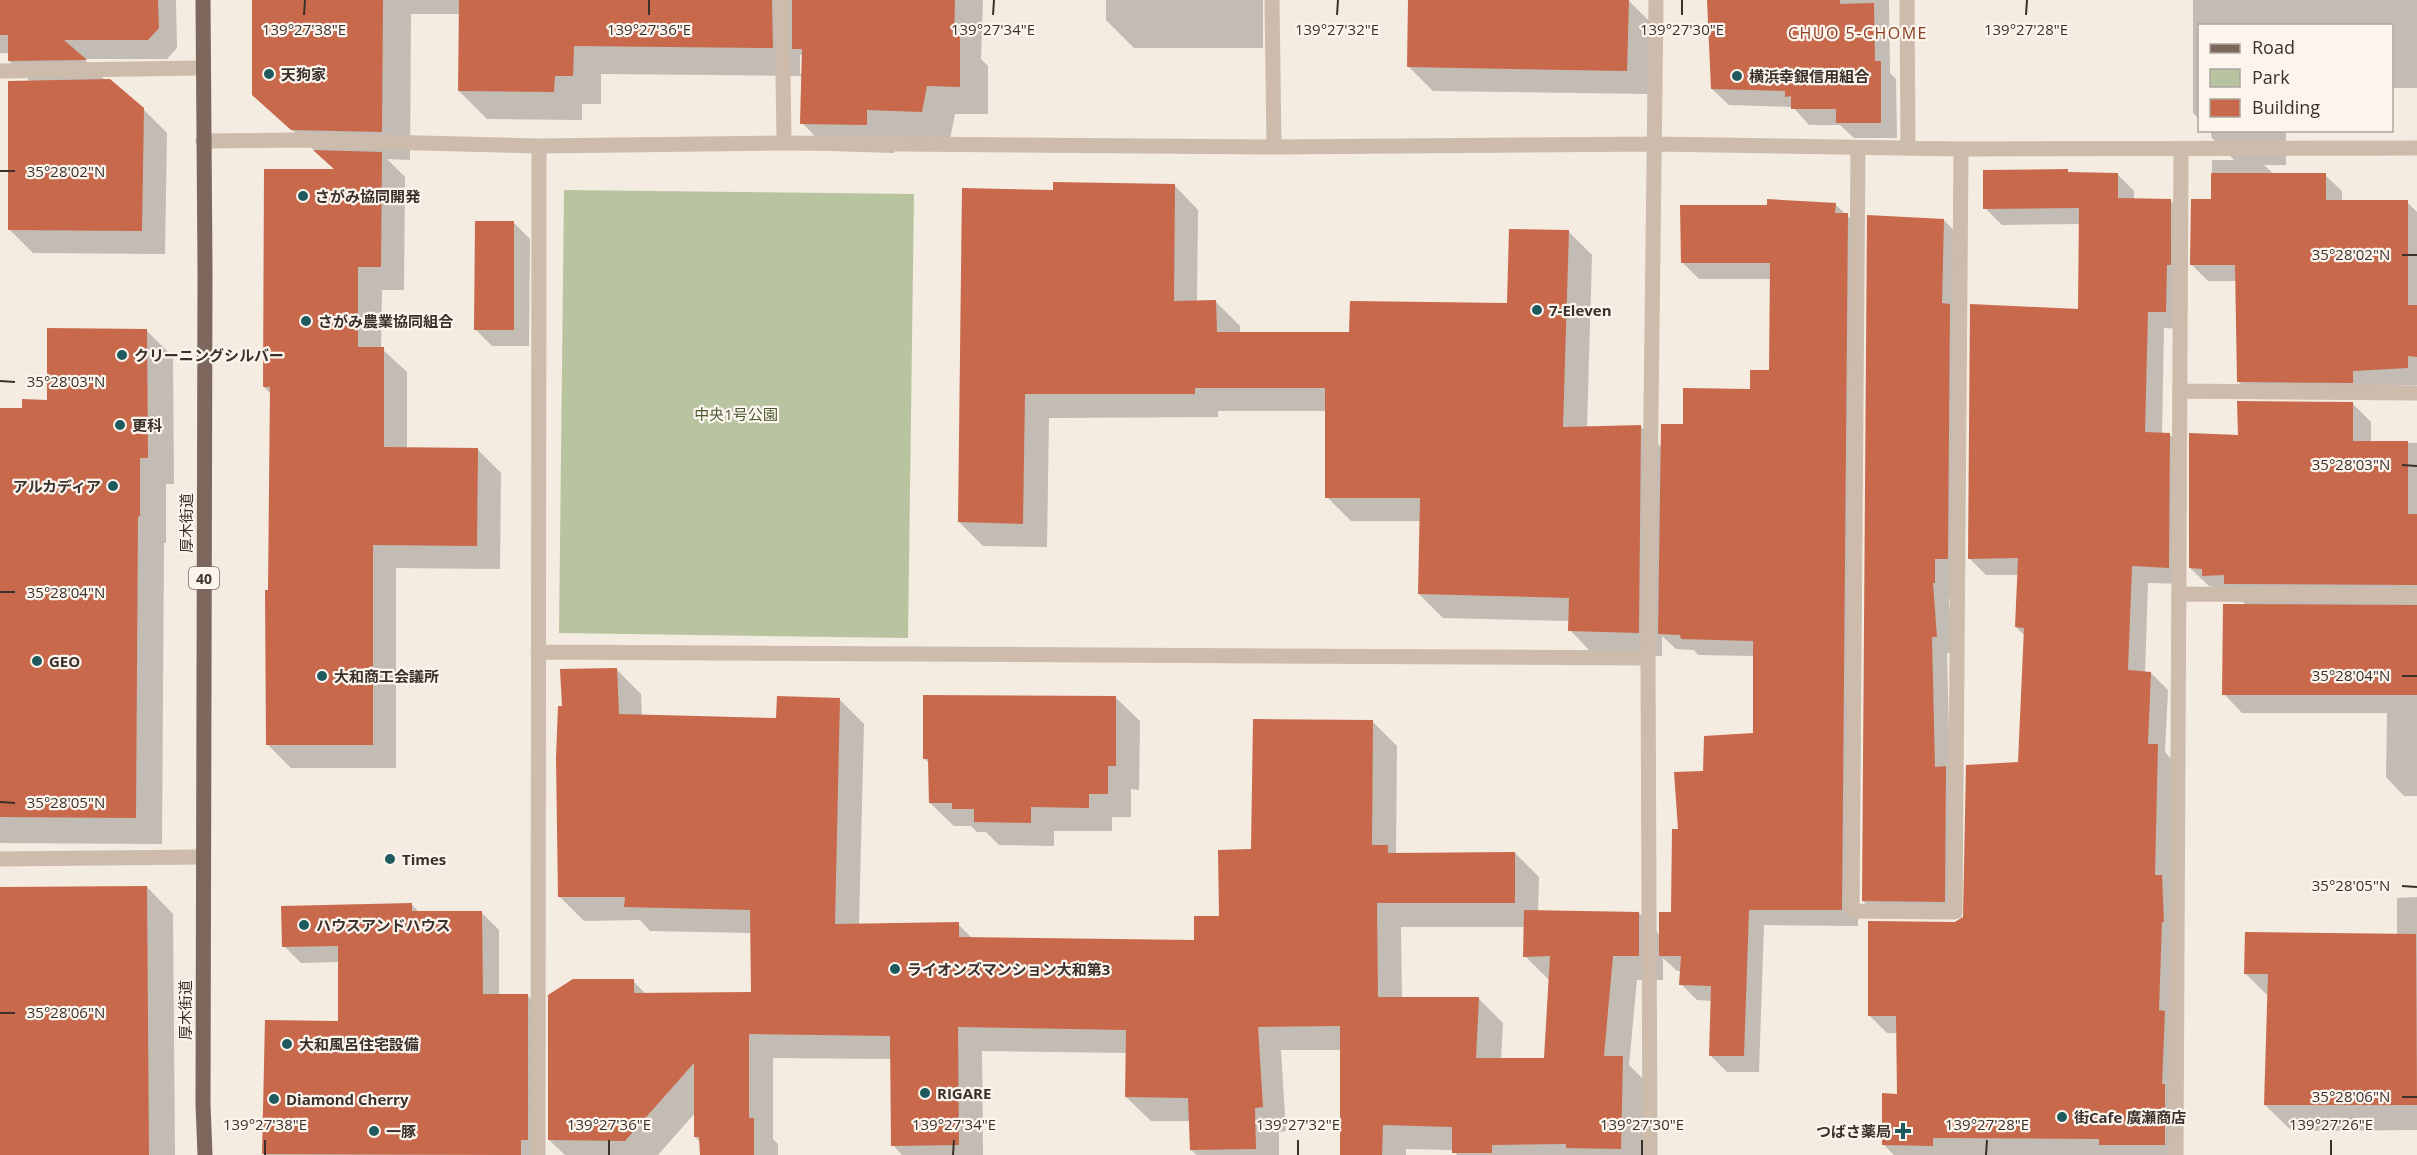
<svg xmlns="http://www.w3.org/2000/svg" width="2417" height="1155" font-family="'Open Sans','Noto Sans JP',sans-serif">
<rect width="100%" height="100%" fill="#f4ebe1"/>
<!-- green -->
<path fill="#b8c4a0" d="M564,190l350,4 -6,444 -349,-5z"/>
<!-- shadow -->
<path fill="#0003" fill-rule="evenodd" d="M0,0h176l1,48 -10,11h-83l22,22 37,28 24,24 -2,121 -132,-1 -24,-24 22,-147 -22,-21v-8h-9z
M253,0h730l-2,59 7,7v48h-33l-5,25 -56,-1v15l-64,-2 -28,-28 1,-47 -202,-2v30h-19v16l-95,-1 -28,-28 1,-77h-49l-1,146 -23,-1 18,18 -1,113h-22l-1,58 26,24v77h70l24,24 -1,96 -104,-1v200h-105l-23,-23 3,-351 -7,-7 72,-216 -82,-77zM800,54l4,4 -1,16h-3z
M1106,0h157v48h-129l-28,-28z
M1410,0h218l24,24 -2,70 -217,-3 -24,-24z
M1709,0h180l1,73 6,6 1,59h-43l-14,-13h-31l-16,-18 -64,-2 -17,-16z
M2193,0h224v88h-25v-62h-192v94l-7,-7z
M2210,130h76v35h-22l10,9 51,1 17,16v11h65l10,10v173l-48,1 -114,12 -17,-17 -2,-100h-28l-16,-16 20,-65v-40h22l-22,-22z
M2068,171l2,2 47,1 17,17v9h36l17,17 -5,112 -18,-1 -2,106h7l17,17v133l-38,-1 -3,90h6l17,17 -3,62 9,10 7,393h-287l-11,-11 16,-49 -2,-62h-10l-17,-17 85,-93 10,-5 54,-154 6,-128 -9,-9 3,-52h-33l-17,-17 110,-247 2,-87 -79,1 -17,-17z
M1175,186l23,24 -1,92h19l24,24v7h111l157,-29 60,-73 24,24 -5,173 53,-2 22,22 22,-23 68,-34 19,-20v-92h-72l-16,-16 152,-59 28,27 -5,695 -94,-1 -5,147h-32l-16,-16 1,-55 -15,-1 -16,-16v-13h-4l-14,-13v22h-26l-8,85 17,17 -1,73h-188l-3,-5 -48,-1v6h-64v-105h-61l5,81 -7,1v23h-82l-6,-5 -1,-29h-39l-25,-24 1,-44 -145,-2 1,104h-81l-9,-10 -1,-86 -119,-1v81l5,5v11h-77v-12l-6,-6v-24l-37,42h-93l-16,-15 84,-159 14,14 105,-1v-61l-102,-2 -10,-11 -56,1 -25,-25 4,-188 54,-38 24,24 1,22 136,4 61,-21 25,25 -5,201 99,-1 15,15 223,3 25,-25 31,-66 121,-129 24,24 -1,108 119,-1 24,24 -1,34 101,2 21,22 12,-21 7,-83 25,-58 50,-38 1,-79 -57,-1 -4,-5 -18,-1 -14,-13v20l-69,-2 -23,-24v-9l-127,-3 -24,-24 2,-73h-70l-24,-24v-86h-109v6l-169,1 -2,129 -64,-1 -24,-24 95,-331zM1401,927h124v29l24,24 -4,79 -44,1 2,-37 -25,-25h-76z
M1944,220l16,17 -9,362h-2l4,54h-6l3,119 12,12 -1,134 -81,-1 -17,-16z
M514,223l16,16 -1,107h-37l-16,-16z
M146,330l27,27 1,127h-8v59h-2l-2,301 -162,-1v-434l23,1 25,-9z
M2353,404l18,18v21h46v353h-13l-18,-19 1,-64h-145l-18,-19 23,-88 -12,-12h-13l-7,-7 -6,-1 -19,-18 49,-131z
M1116,698l24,23 -1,69 -8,-1v28h-19v14h-58v15l-55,-1 -13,-13h-9l-6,-6h-17l-24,-23v-39l-6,-6z
M147,887l26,27 2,241h-175v-267z
M2417,897v233l-125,1 -27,-26 3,-109 -22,-22 151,-39v-37z
M411,904l8,8 63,1 17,17v65l29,1 17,17v142h-280l-1,-1 75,-132v-60l-38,1 -17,-17z"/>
<!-- building -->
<path fill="#c8694b" d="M0,0h158l1,28 -11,12h-84l23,20 -79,1v-26h-8z
M252,0h131l-1,132 -91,-2 -39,-35z
M459,0h313l1,48 -199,-2 -1,30h-18l-1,16 -96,-1z
M792,0h163l-1,36h6v51l-33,-1 -5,26 -55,-2v15l-67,-1 2,-75h-10z
M1408,0h221l-2,71 -220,-4z
M1707,0h133v4l34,-1 1,58h6v62h-45v-14h-45v-13l-6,1v-6l-74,-2z
M110,79l34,29 -2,123 -134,-1v-149z
M313,150l69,2 -1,115h-23v80h26v100l94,1 -1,98 -104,-1v200h-107l-1,-155h3l2,-203h-7l1,-218h70z
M2068,169v3l50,1v25l53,1v66h-4l-1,47h-18l-3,120 25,1 -1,135 -37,-2 -4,104 23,2 -3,72h10l-3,131h7l2,47h-2l-3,88 6,1 -3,73h3v61h-66v-6l-166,-1v8l-51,-1v-52l15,1 -1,-78h-28v-95l87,1 8,-5 3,-152 52,-3 6,-134 -9,-1 3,-69 -50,1 2,-255 108,5 1,-101 -96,1v-39z
M2211,173h115v27h82v105h9v52l-9,-1v12l-55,3v12l-116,-1 -2,-117h-45l1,-66h20z
M1053,182l122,2 -1,117 42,-1 1,32h132l1,-31 157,2 2,-74 60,1 -6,197 78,-2 -2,208 -71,-2 1,-33 -151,-4 2,-96h-95v-110h-130v6h-170l-2,130 -65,-2 4,-334 91,2z
M1767,199l69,4 -1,10h13l-6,697h-93l-5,146h-35l2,-70 -32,-1 2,-29h-22v-44h12l1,-83h6l-4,-57 29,-1 1,-35 49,-3v-92l-72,-2 -1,-4 -22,-1 3,-210h22v-36l67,1v-19h19l1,-107h-89l-1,-58h87z
M1867,215l77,4 -2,84 8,1 -2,255h-13v24h-2l4,54h-5l3,130 11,-1 -1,136 -83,-1z
M475,221h39v109h-40z
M47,328l100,1 1,129h-8v58l-2,1 -2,301 -136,-1v-409h22v-9l25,1z
M2237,401l116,1v39h55v73h9v71l-193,-1v-9l-22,1v-7l-13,-1v-135l49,2z
M2223,604l194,1v90h-195z
M617,668l2,46 157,4 1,-22 63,2 -5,226 124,-2v15l235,3v-24h25l-1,-66 33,-1 2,-130 120,1 -1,125h16v8l127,-1v51h-138l1,94h101l-3,61h68l6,-102 -27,1 1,-47 115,2v44h-26l-9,100h19l-2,93 -55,-1v-4l-74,1v8h-40v-26l-69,-2 -1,30h-42v-129l-82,1 5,80 -8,1 1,41 -66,1 -2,-52 -63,-1 1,-67 -168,-3 1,118 -68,1 -1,-110 -141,-2v84h5v37h-54l-1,-18h-5v-74l-69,78 -77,-1v-145l25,-16h61v14l117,-1 -1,-82 -126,-3 1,-10h-67l-2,-139 2,-52h4l-2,-37z
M923,695l193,1v70h-8v28h-19v14l-58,-1v16l-57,-1v-13h-22v-6h-23l-1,-44h-5z
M147,886l2,269h-149v-268z
M412,903v8h70l1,83h45v146h-7v15l-259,-1 3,-134 73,1v-75l-56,1 -1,-41z
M2245,932l171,2 1,171h-153l4,-131h-24z"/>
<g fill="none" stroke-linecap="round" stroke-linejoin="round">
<!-- lane -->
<path stroke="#cdbbac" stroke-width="15" d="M782,0l2,143
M1858,148l-6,763 103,1 6,-763
M2180,391l237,2
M2179,594l238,1
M2176,1155l5,-1006"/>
<!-- street -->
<path stroke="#cdbbac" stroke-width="15" d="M1272,0l2,147
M1907,0l1,148
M0,71l203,-3
M203,141l100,-1 236,6 245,-3 490,4 381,-3 306,5 456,-1
M538,652l1110,6
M0,859l203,-2
M538,1155l1,-1009
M1650,1155l-2,-497 8,-658"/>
<!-- primary -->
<path stroke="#7d675c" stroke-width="15" d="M203,0l2,270 -2,834 2,51"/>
</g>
<!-- ticks -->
<path fill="none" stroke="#3b302b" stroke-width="2" d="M304,15l1,-15M649,15v-15M993,15l1,-15M1337,15l1,-15M1682,15v-15M2026,15l1,-15M0,171h15M2402,255h15M0,381l15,1M2402,465l15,1M0,592h15M2402,676h15M0,802l15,1M2402,886l15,1M0,1013h15M2402,1097h15M265,1155v-15M609,1155v-15M953,1155l1,-15M1298,1155v-15M1642,1155v-15M1986,1155l1,-15M2331,1155v-15"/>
<!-- markers -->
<g fill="#1f5a5e" stroke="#fbf5ee" stroke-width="2">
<circle cx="269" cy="74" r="6"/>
<circle cx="1737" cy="76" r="6"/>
<circle cx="303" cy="196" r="6"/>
<circle cx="1537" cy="310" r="6"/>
<circle cx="306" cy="321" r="6"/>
<circle cx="122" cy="355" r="6"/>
<circle cx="120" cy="425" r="6"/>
<circle cx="113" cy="486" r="6"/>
<circle cx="37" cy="661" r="6"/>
<circle cx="322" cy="676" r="6"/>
<circle cx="390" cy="859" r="6"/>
<circle cx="304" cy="925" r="6"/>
<circle cx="895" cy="969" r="6"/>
<circle cx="287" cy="1044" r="6"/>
<circle cx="925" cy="1093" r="6"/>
<circle cx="274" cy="1099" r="6"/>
<circle cx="2062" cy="1117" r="6"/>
<circle cx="374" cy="1131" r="6"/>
<path d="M1900 1122h6v6h6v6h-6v6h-6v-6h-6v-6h6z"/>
</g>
<g text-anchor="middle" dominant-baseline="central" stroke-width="4.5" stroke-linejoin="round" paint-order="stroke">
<!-- shield labels -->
<rect fill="#fbf5ee" stroke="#756b66" stroke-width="1.5" x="189" y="567" width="30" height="22" rx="4.5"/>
<g font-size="14" font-weight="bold" fill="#3b302b">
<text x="204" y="578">40</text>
</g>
<!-- poi labels -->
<g font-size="15" font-weight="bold" fill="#3b302b" stroke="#fbf5ee" text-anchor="start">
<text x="281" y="74">天狗家</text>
<text x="1749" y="76">横浜幸銀信用組合</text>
<text x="315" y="196">さがみ協同開発</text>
<text x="1549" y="310">7-Eleven</text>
<text x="318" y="321">さがみ農業協同組合</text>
<text x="134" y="355">クリーニングシルバー</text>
<text x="132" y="425">更科</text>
<text x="101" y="486" text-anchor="end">アルカディア</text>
<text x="49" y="661">GEO</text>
<text x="334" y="676">大和商工会議所</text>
<text x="402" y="859">Times</text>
<text x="316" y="925">ハウスアンドハウス</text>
<text x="907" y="969">ライオンズマンション大和第3</text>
<text x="299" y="1044">大和風呂住宅設備</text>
<text x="937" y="1093">RIGARE</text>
<text x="286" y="1099">Diamond Cherry</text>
<text x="2074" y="1117">街Cafe 廣瀬商店</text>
<text x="386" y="1131">一豚</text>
<text x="1891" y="1131" text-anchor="end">つばさ薬局</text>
</g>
<!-- park labels -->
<g font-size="15" fill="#4a5a2e" stroke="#fbf5ee">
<text x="736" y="414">中央1号公園</text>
</g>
<!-- street labels -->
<g font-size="15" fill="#3b302b" stroke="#fbf5ee">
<text transform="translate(186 523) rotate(-90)">厚木街道</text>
<text transform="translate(185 1010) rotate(-90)">厚木街道</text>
</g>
<!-- neighbourhood labels -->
<g font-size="16" letter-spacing="1.5" fill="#8c3b22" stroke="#fbf5ee">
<text x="1858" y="33">CHUO 5-CHOME</text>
</g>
</g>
<g font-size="15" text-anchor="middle" fill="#3b302b" stroke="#fbf5ee" stroke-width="4.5" stroke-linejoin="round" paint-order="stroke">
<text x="304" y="35">139°27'38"E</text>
<text x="649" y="35">139°27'36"E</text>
<text x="993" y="35">139°27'34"E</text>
<text x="1337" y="35">139°27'32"E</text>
<text x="1682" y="35">139°27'30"E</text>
<text x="2026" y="35">139°27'28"E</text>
<text x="66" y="177">35°28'02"N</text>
<text x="2351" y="260">35°28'02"N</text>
<text x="66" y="387">35°28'03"N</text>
<text x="2351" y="470">35°28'03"N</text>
<text x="66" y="598">35°28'04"N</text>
<text x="2351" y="681">35°28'04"N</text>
<text x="66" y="808">35°28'05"N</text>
<text x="2351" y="891">35°28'05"N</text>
<text x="66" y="1018">35°28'06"N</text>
<text x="2351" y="1102">35°28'06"N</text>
<text x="265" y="1130">139°27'38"E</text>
<text x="609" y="1130">139°27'36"E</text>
<text x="954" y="1130">139°27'34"E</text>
<text x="1298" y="1130">139°27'32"E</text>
<text x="1642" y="1130">139°27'30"E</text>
<text x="1987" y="1130">139°27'28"E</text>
<text x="2331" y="1130">139°27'26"E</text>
</g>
<!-- legend -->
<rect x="2198" y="24" width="195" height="108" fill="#fbf5ee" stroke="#aea6a0" stroke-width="1.5"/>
<rect x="2210" y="44" width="30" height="9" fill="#7d675c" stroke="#aea6a0" stroke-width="1.5"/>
<text x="2252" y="54" font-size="18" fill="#3b302b">Road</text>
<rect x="2210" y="69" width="30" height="18" fill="#b8c4a0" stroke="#aea6a0" stroke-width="1.5"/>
<text x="2252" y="84" font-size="18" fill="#3b302b">Park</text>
<rect x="2210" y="99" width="30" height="18" fill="#c8694b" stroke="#aea6a0" stroke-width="1.5"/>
<text x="2252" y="114" font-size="18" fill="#3b302b">Building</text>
</svg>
